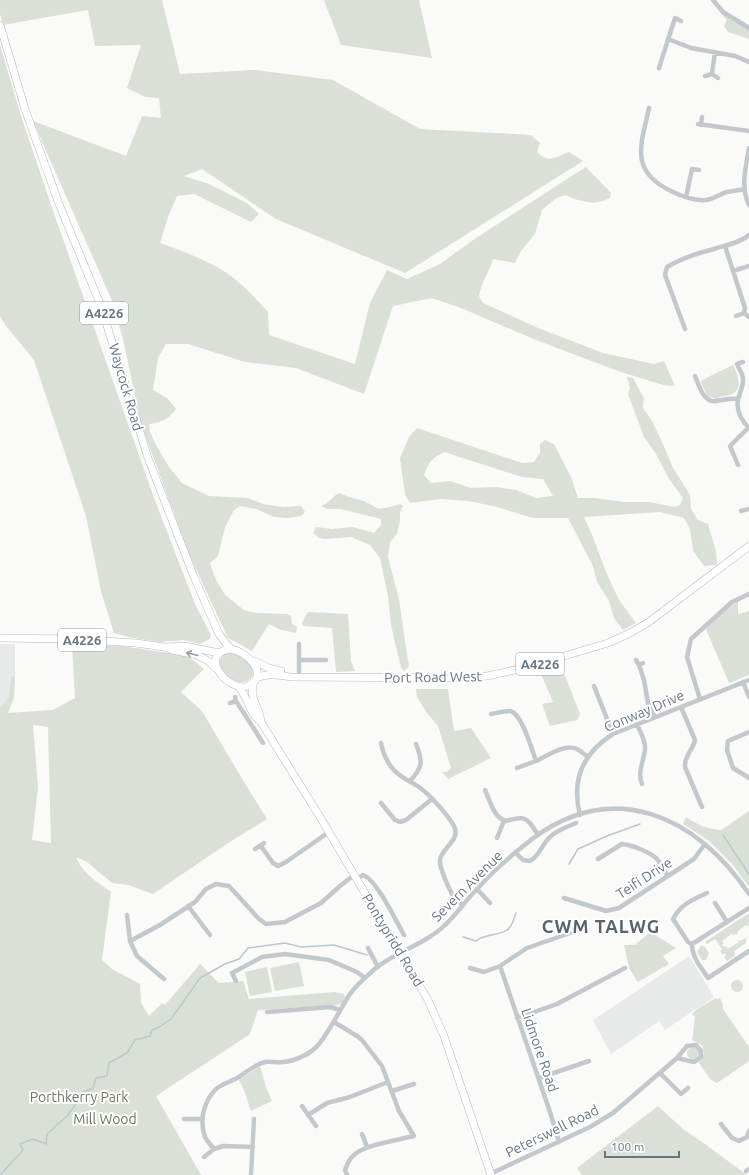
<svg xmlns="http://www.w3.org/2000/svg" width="749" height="1175" font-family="Ubuntu,sans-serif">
<rect width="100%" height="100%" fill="#fafaf8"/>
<!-- built -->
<path fill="#e8e9e9" d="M0,644h15v33l-4,-1 -2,21 -9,11z
M689,956l25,41 -49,33 -6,-9 -48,33 -18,-34z"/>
<!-- green -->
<path fill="#dadfd7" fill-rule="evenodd" d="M0,0h162l18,74 75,-4 78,10 87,49 111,6 9,8 -3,9c13,12 17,5 32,0l14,9 -178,112 -129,-54 -74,-50 -18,7 25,8 38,19 12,11 -8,8 -57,-28 -17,2 -9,21 -8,26c22,8 45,16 65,29 16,10 30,26 43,40l1,23 86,29 15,-61 17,-33 20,9 33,-15 36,-26 105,-68 5,-3 25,26 -1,5c-16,8 -29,4 -45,-3l-10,4 -13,11 -7,24 -14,17 -6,12 -22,-4c-4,13 -12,24 -14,37l4,7 55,25 65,25 51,11 10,-3 11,25 -12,-1 -45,-14 -82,-31 -75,-32 -29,-10 -39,8 -29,88 -68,-26 -51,-6 -57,-18h-22l-8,14 -5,32 14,8 9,11c-7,10 -16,14 -27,15l1,8 6,13 13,22 13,16 27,13 39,2 15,6 21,3 17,-1 4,6 -4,4 -14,2 -13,-1 -18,-8 -16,-3 -6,4 -9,17 -7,29 -8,7 5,15 10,17 19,15 12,3 31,1 4,2 1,8 5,3 -1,6 -15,-3 -12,-6 -17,27 -24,-13 -39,-84 -48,-130 -18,-85 -10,-36 -80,-182 93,35 16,-40 19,2 -2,-20 -14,-1 -18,-9 14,-43 -46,1 -7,-36 -85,15 -3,-11z
M324,0h95l13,58 -91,-13z
M723,14l26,16v9l-21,-7 -4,-6 3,-6 -5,-5z
M0,45l22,74 29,86 103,293 41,106 16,31 -1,4 -10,5 -16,-4 -24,2 -27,-4 -19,-5 -13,-42 -15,-75 -52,-156 -28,-34 -6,-10z
M733,365c4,8 11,24 -1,29 -6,3 -10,1 -16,5l-9,-3 -6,-13 1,-3z
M627,377l6,1 11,20 -1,10 9,13 10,21 11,26 17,27 1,14 7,11 10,4 8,27 1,14 -13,1 -11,-15 -3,-22 -6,-11 -24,-6 -76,5 9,20 13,35 13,28 17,23 -13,7 -9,-12 -5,-17 -12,-19 -4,-16 -25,-48h-35l-40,-12 -25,-5 -27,-2 -31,4 -5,-8 -5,-37 9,-21 8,-9 105,35 12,-1 6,-9v-9l5,-4 9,4 17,33 7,21h17l29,4h25l25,5 6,-2 3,-7 -14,-19 -13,-25 -12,-17 -16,-43 2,-6zM444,452l78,25 21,2 10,17 -17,2 -20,-8 -20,-3 -25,1 -21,-7 -19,2 -7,-8c4,-13 8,-17 20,-23z
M339,493l10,4 15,4 15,8 11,-2 10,-3 3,2 -3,6v9l-3,13 -7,8 -2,15 11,42 7,49 3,18 -5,5 -3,-3 -10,-43 -3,-29 -8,-38 -10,-13 -19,-8 -26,2 -6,-1 -6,-5 3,-6 16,2 21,-2 21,6 7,-8v-6l-40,-10h-14l-6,-3c8,-3 11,-9 18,-13z
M738,601v13l11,-3v64l-20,8 -24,-56z
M308,612l40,2 3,47 4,10 -19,1 -4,-44 -29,-2 -1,-3z
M72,644l50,2 66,10 16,13 -23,23 21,19 36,61 29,47 -39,24 -75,51 -25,-9 -16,-2 -25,-21 -11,-5c6,16 21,25 35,35l-9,68 10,9 28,15 1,19 8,13 13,-13 3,2 35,-41 19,19 24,-2 6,18 86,-7 9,2 1,3 -2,5 -5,3 -80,5 -8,24 -94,62 45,79h-201v-467l9,-11 2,-21 4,1 -1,21 -6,15 45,-3 22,-12zM33,725l15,2 3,116 -19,-3 6,-53z
M229,652c11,2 24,10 24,22 -8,23 -52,-9 -24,-22z
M562,668l18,46 -3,6 -27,6 -8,-22 11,-2 -12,-28z
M416,689h32l6,42 17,-3 20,30 -43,21 -6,-7h5l4,-4 -13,-42 -11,-13 -10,-16z
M749,811v76l-16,-22 -25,-25 -25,-16 3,-7c11,8 22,12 35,13z
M749,913v9l-1,1 1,3 -1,1 -2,-2 -9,7 1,2h-4v2l-2,-2 -10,7 2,3 -2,1 2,2 2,-1 2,3 11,-7 -1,-3 2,2 9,-5 -3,2v5l-12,8 1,5 -8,5 -3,-4 2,-2 -1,-2 -2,2 -3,-4 2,-2 -7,-10 -8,5 -2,-2z
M650,932l26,16 -13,8 6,8 -31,18 -9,-14 -5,-23h11z
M701,945l4,2 4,6 -3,7h-4l-5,-8z
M299,962l5,24 -29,5 -5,-23z
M267,967l5,25 -22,4 -5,-24z
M731 986a6 6 0 1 1 12 0a6 6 0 1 1-12 0Z
M716,998l1,1 3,-1 3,7v4l26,38v14l-32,22 -7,-4 -11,-16 5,-9 -2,-9 -10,-5c2,-8 1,-15 3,-23l-3,-3 5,-5z
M687 1053a6 6 0 1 1 12 0a6 6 0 1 1-12 0Z
M260,1066l6,21 6,14 -21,10 -7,-21 -5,-10z
M658,1106l26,24 21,14 42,31h-165l-5,-7z"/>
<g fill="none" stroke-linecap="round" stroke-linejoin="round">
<!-- stream -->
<path stroke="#bbc7cb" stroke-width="1.5" d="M723,835l26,39
M569,864l9,-15 29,-13 33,-12
M463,937l13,4c10,-8 23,-5 31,-11 5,-3 7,-12 9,-17
M0,1175l23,-25 -3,-6 13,-5 13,5 1,-10 20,-18 14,-19v-4l12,-5 3,-10 11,-2 2,-13 18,-10 8,-13 15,-4 2,-6 7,-3 12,-8 29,-41 25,-14 14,-5 9,-11 37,-5 16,4 33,-2 33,10"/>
<defs>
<path id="secondary" d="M254,681c-6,18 6,25 7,41
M239,687c9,11 11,28 22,35l59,95 108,183 16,36 47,139"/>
<path id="primary" d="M0,25l25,84 34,95 42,102 47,152 46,119 25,57 9,12 4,3
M0,638l71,1 65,4 28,4 8,3 25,5 11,6 8,7
M167,647l18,-1 34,7
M229,649c18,1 42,27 19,37 -18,7 -51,-30 -19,-37z
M254,661l15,7 12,3
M256,678c12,-5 22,-3 35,-1l171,1 25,-2 37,-8 84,-25 20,-9 21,-12 100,-76"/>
</defs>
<!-- secondary casing -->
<use href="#secondary" stroke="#b3babf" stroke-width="8"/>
<!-- primary casing -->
<use href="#primary" stroke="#b5babe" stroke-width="8"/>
<!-- minor -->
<path stroke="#c3c8cc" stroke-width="4.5" d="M713,0l10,12 26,16
M668,39l23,9 44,8 14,6
M659,68l16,-50 6,3
M712,74l6,4
M705,76l7,-2 3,-22
M649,108c-8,37 -20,63 22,83 10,5 24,10 35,9 8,-1 14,-6 21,-8 5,-1 12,-2 18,-3
M698,124l51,7
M701,125l1,-8
M749,148c-3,18 -9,39 0,57
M686,197l6,-28 7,1
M725,246l20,62 -1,5 -8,3
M733,271l16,-5
M744,313l5,4
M685,329l-20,-54 2,-8c15,-9 31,-14 47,-18 12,-4 26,-6 35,-14
M743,362l-6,2c2,5 6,10 6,15 1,7 -4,14 -5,21 -2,11 4,21 11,28
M695,376c4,9 8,27 21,25 8,-1 14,-3 22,-2
M738,465l-8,-19 18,-18
M741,511l8,-2
M299,660h27
M636,660l3,5 4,-2
M639,665l5,15 4,23 7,14
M299,676v-32
M743,682l6,15
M594,686l19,48
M700,699l-13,-42 4,-18 41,-37 17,-8
M236,701l27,42
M230,703l6,-2 -1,-4
M681,707l14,33c-2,10 -11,16 -10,27l17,40
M491,714c6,-1 14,-3 19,-3 12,2 22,39 26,50 11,-5 29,-18 41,-12 4,2 7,5 11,8
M637,724c3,8 9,17 8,25 -1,12 -8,23 -3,35
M749,732l-21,9 -1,9 6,18 16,10
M381,743c2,12 9,26 20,33 5,4 12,7 18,11 10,7 29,28 35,39 7,15 -12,21 -14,34 -1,7 10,32 14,37 2,3 6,6 9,8
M517,768l19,-7
M410,781c13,-14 13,-19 6,-37
M485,790c5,11 9,28 21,31 21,-6 21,-3 32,14
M381,803l14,17 5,2 6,-2 26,-21
M580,815c-9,-35 3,-62 33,-81l136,-54
M497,838l7,-17
M261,846l12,17 5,3 8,-4 43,-30
M255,849l9,-6
M516,853l7,7 7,1c9,-4 12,-17 20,-24 7,-7 17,-10 26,-14
M598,859l24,-15c10,1 28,8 35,15 4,4 7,11 10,16
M357,879l6,-4c14,5 33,46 41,60
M477,889l13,14
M707,893c-15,7 -26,11 -34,26l15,23 4,2c0,14 9,23 16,34l41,-27
M564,898l42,13 13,-3 75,-49 11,-15
M715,903l12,19
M188,906l22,29
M127,915l3,26 7,15 27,23
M130,941l30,-16 35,-23 11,-13 10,-5 13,2 30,33 7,5 19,-2 36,-19 19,-17 14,-11
M692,944l57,-36
M368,948l10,19
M500,966l50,146 9,30
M470,968l14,4 16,-6 27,-18 43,-15
M236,981l-4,-8 30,-16 23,-3 44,6 28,12 8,6
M267,1012l63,-5 10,3
M517,1018l40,-14 68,-36
M334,1022l23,14 5,4 20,26 17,45 15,25c-16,4 -51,9 -61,20 -4,3 -6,9 -8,14l2,5
M660,1073l21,21 7,-6
M539,1078l50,-17
M392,1091l22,-7
M302,1106l14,20
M308,1115l19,-12 23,-6 38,-15
M184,1119h18
M721,1124l11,14 7,3 8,-4 2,-6
M362,1134l5,13
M214,1149c-3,-4 -7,-8 -9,-12 -6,-17 -1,-36 11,-48 6,-5 16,-8 23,-12 7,-5 17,-13 26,-15 5,-1 12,1 18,0 12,-1 28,-8 36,-18 12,-15 20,-33 31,-50 7,-10 17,-18 26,-26 20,-16 51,-25 69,-43 12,-11 21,-25 32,-36 16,-18 36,-35 55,-50 82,-61 165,-23 217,55
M204,1157l10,-8 9,-3 30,1
M746,1171l3,-2
M490,1174l100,-47 23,-14 64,-55 10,-12 9,-1 5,6v6l-7,5 -17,-4
M251,1175l3,-56"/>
<!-- secondary -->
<use href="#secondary" stroke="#fff" stroke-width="7"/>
<!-- primary -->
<use href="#primary" stroke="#fff" stroke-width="7"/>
</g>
<!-- one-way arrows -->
<defs><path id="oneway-shaft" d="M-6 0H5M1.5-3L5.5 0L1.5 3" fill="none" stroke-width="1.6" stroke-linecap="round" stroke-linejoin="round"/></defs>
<use stroke="#939fa8" href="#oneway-shaft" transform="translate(192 654) rotate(-166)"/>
<g text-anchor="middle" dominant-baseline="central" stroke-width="4" stroke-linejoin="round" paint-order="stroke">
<!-- shield labels -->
<g fill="#fff" stroke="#939fa8" stroke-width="1">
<rect x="80" y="302" width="48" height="22" rx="3"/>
<rect x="58" y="629" width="48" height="22" rx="3"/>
<rect x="516" y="653" width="48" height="22" rx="3"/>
</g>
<g font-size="13" font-weight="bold" fill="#657683">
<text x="104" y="313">A4226</text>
<text x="82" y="640">A4226</text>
<text x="540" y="664">A4226</text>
</g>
<!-- street labels -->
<g font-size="14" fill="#657683" stroke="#fff">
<text transform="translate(126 387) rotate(74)">Waycock Road</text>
<text transform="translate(433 677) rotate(-1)">Port Road West</text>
<text transform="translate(644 711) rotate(-23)">Conway Drive</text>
<text transform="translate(644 878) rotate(-33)">Teifi Drive</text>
<text transform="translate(467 886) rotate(-45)">Severn Avenue</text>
<text transform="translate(393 940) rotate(59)">Pontypridd Road</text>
<text transform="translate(540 1050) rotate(71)">Lidmore Road</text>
<text transform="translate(552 1131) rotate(-26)">Peterswell Road</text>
</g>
<!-- park labels -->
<g font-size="14" fill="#687a64" stroke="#fff">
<text x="79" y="1097">Porthkerry Park</text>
<text x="105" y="1119">Mill Wood</text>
</g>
<!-- district labels -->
<g font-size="18" font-weight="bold" letter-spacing="1" fill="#57646e" stroke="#fff">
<text x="601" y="926">CWM TALWG</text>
</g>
</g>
<!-- scale -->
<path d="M605 1151v6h74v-6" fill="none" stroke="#657683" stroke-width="2"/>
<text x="611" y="1151" font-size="12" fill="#657683" stroke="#ffffff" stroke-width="3" paint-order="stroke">100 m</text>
</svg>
